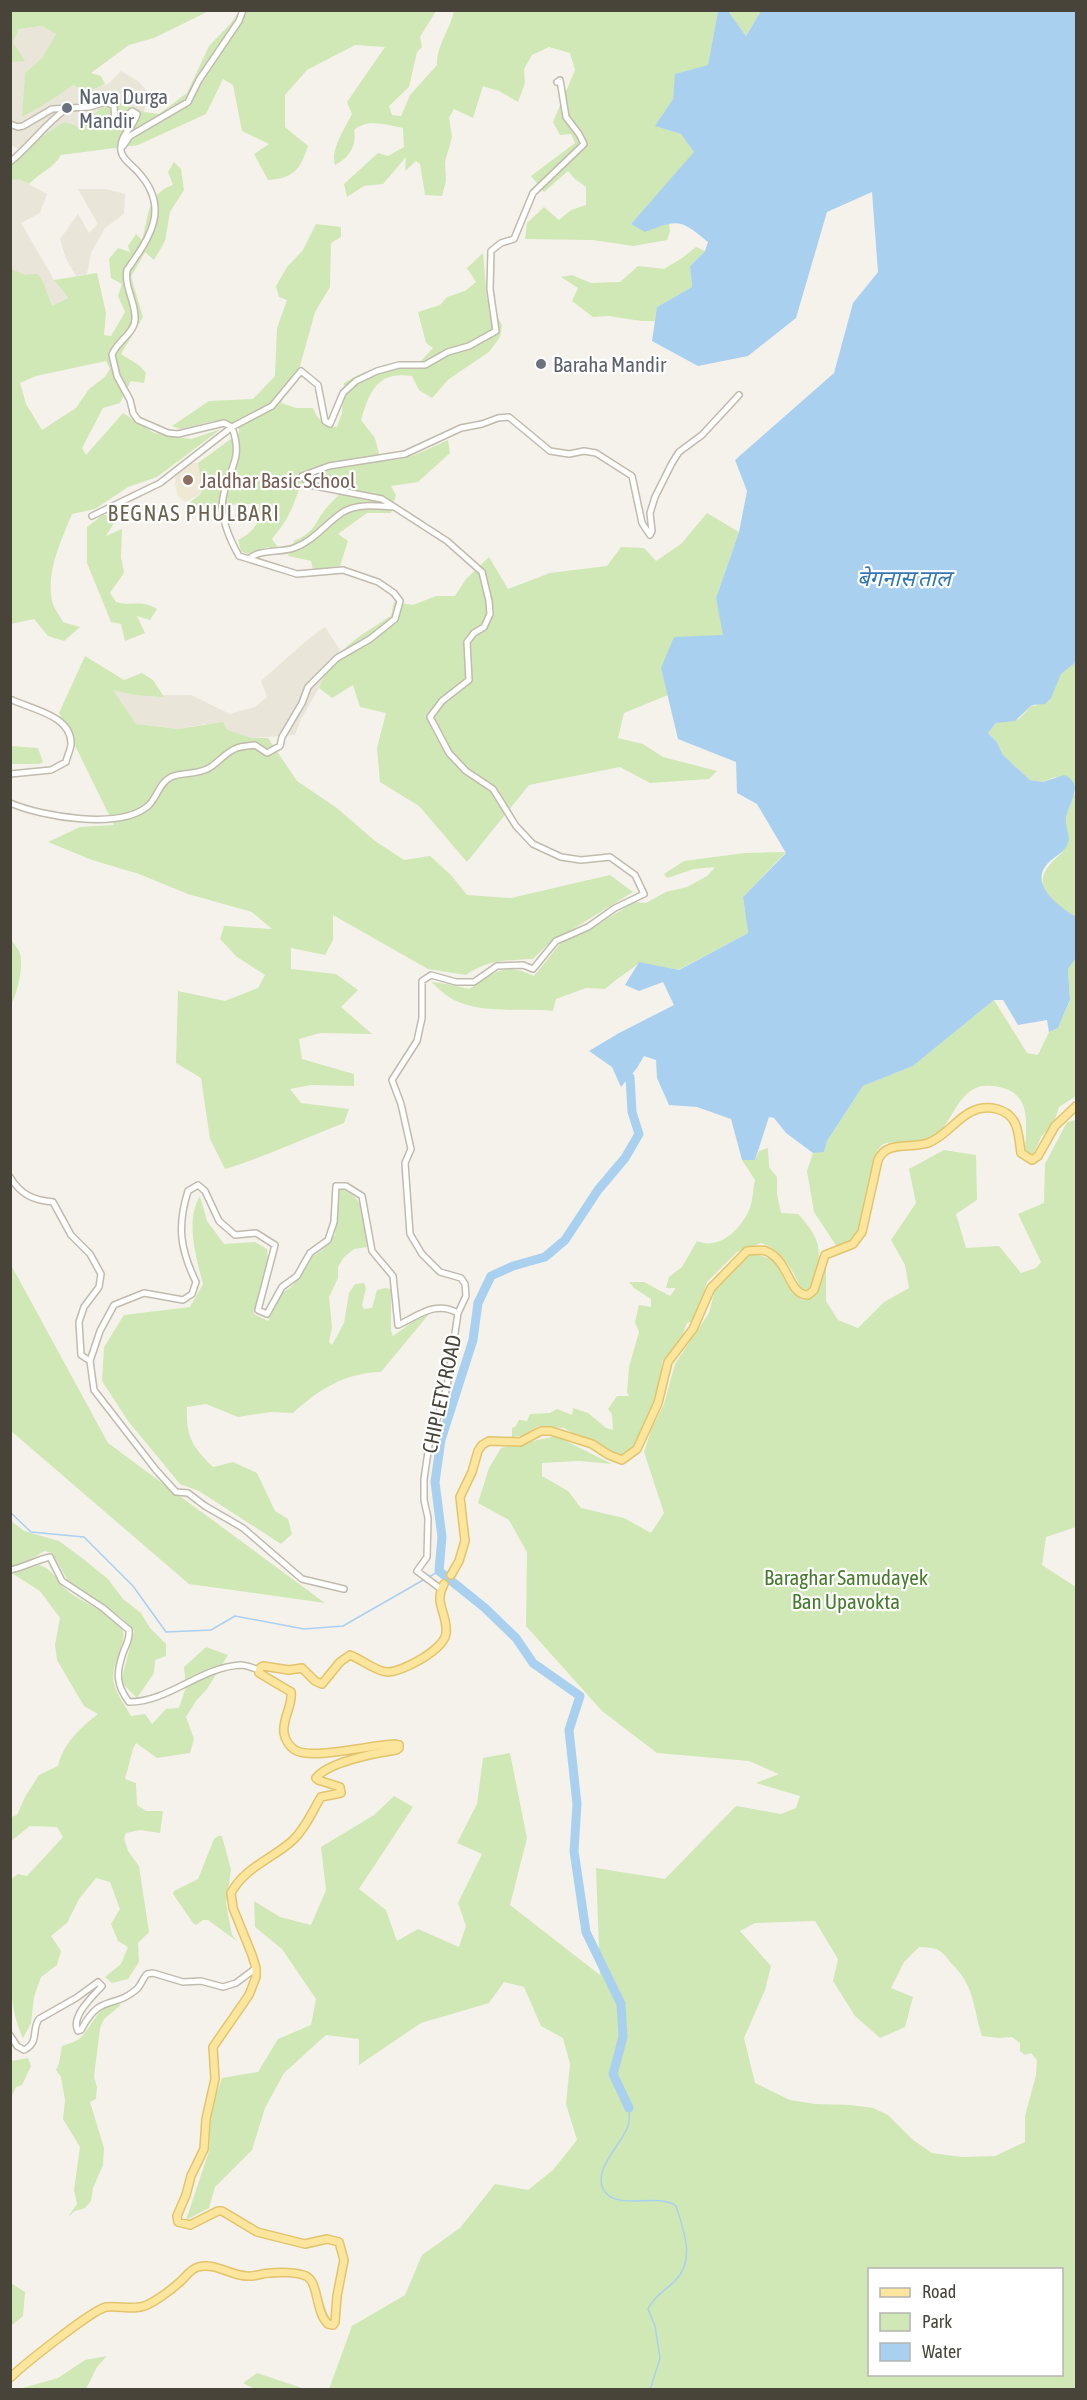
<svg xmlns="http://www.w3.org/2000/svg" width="1087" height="2400" font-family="'Asap Condensed','Noto Sans Devanagari',sans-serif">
<rect width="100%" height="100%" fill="#f5f2eb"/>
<!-- residential -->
<path fill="#e9e5d9" d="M42,26l14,8 -14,24 -17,15 -2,43 32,-18 18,-13 16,7 20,-9 12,-12 17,10 10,11 -4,20 -25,-10 -20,7 -16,19 -19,-5 -29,19 -15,8 -9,-5v-83l13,-2 -11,-18 6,-13z
M19,179l28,15 -7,19 -19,10 33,57 14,19 -16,7 -8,-22 -32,-15 -2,-5v-84z
M78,189h28l19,5 -1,20 -19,14 -14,25 -4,21 -11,2 -10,-17 -6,-20 18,-25 11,19 9,-9z
M325,627l15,23 -16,24 -5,14 -18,31 -6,16 -43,3 -47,-14 -27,5 -42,-5 -24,-35 23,6h56l39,19 25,-7 12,-10 -6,-16 45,-40z"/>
<!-- education -->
<path fill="#eee8d5" d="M193,463h5l4,24 -1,7 -17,8 -6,-6 -3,-12 1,-9z"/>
<!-- green -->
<path fill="#cfe8b5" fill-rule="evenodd" d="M10,11l1,-1 198,1 -55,27 -25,7 -38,28 10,3 4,8 -16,8 -16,-7 -18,13 -33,19 3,-44 17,-15 14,-24 -14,-8 -23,3 -6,13 12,19 -14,1z
M239,11h197l-16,26 2,10 -5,5 -8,35 -20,19 3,9 9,1 9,-21 27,-30c-1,-19 13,-35 17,-54h264l-10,55 -32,8 -3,25 -17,27 25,8 14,18 -64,72 14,7 24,-8 1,8 -3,9 -34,6 -40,-6 -68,-1 2,-16 17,-16 15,13 12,-10 15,-5v-18l-11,-8 -7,-8 -24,21 -13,-16 44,-33 -4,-9 -11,1 -7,-13 22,-52 -5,-17 -21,-6 -17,8 -8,14 1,14 -7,19 -19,-11 -16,-5 -10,32 -19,-9 -5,9 3,19 -7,25 1,19 -4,15 -17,-1 -5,-31 -4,-3 -11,10 1,-14 -23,27 -19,2 -17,11 -3,-13 34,-31 10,3 16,-9 -1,-19c-16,-3 -35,-10 -49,2 3,16 -5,28 -19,35 -5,-15 10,-37 17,-51l-5,-12 38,-55 -30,-2 -48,25 -22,25v32l23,19c-8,24 -14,32 -40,34l-14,-26 15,-10 -27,-13 -9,-46 -10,-6 -17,35 -68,31 -77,10c-7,13 -22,18 -32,29l-10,-5 -8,1 -1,-23 54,-35 19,6 16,-19 20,-7 25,10 15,2 28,-21 22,-47 22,-23z
M728,11h33l-15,25z
M174,162l7,7 3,21 -14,22 -5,29 -11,19 -9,-8 -14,25 12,40 -22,37 19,12 6,7 -2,10 -13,-2 -11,22 -17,5 -21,40 4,7 37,-42 31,20 37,6 30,-10 -64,48 -29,10 -33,22 -23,5c-11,27 -26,57 -20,87 2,8 8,15 11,21l17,5 -16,14 -16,-5 -14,-17 -23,5 -1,-360 2,5 13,6 13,-1 6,10 8,22 16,-8 -14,-18 43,-7 9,40 -2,22 7,1 14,-24 -7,-16 4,-12 -11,-6 -2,-19 9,-11 12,4 -2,-6 8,-12 6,6c7,-23 4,-46 31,-55l-5,-13zM106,361l4,8 -5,8 -16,12 -13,19 -34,22 -16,-26 -6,-21 16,-7z
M316,224l25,3v10l-10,6 -1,44 -15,25 -15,54 -19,37 15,5h17c5,12 11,18 24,19l5,-14 2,-30c22,-14 49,-23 75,-20l14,-15 -7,-5 -8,-31 22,-7 7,-8 18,-6 11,-9 -9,-14 16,-15 4,46 15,26 -2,12 -11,15 -40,27 -17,19 -13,-8 -7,-14c-35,-5 -42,15 -51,44l14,18 4,16 -11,5c34,6 50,-6 80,-19l2,13 -32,29 -27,4 5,9 -5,18h-24l-29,21 10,7 -8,25 -27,4 -2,-9 -23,-5 6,-15c25,-11 20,-21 36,-37 5,-6 12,-11 17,-17l-28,-5v-10c-22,6 -20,25 -30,42 -4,9 -11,17 -17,25l5,7 -2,3 -8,-2 -20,7 -6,-3 -3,-11c16,-8 23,-17 21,-36 -7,0 -13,0 -20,0 -17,2 -36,12 -49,-2l11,-8 1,-7 -4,-24 41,-30v-8l-26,-4 -33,8 -8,-3 37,-25 44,-2 22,-23 2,-48 10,-28 -8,-3 -3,-11 11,-19 16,-17z
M696,247l9,4 -15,15 2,21 -35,20 -2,14h-14l-32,-5 -16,1 -21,-16 6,-13 -17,-11 11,-2 19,8 29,-1 18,-16 26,3 18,-11z
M707,513l32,19 -23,66 8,37 -63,33 7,27 -44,18 -6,25 25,6 20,13 54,14 -8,8 -59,4 -30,-16 -91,18 -62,77 -48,-56 -39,-24 -3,-34 9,-35 -26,-6 -7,-22 -21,13 -13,-10c14,-38 39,-51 72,-72l3,-14 19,3 23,-9h19l11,-17 23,-22 19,32 42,-16 57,-7 14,-19 23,1 12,13 25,-17z
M103,515h16l-13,21 16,-7 -1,28 3,16 -14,20 6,9c18,5 23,-3 41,7l-7,11 -13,-4 8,17 -20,8 -4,-17 -10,-2 -24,-59v-36z
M85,656l39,24 18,-7 11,7 11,17 -29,-2 -22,-5 23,34 42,5 45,-7 4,8 25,8h16l29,43 40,27 38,33 29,19 26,-4 21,19 16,20 44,3 99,-23 23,17 -86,53 -14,14c-24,1 -47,1 -67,16l-38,-6 -95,-54v25l-8,15 -34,-7v21l45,5 22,16 -17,17 31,27 -52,-1 -21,6 3,20 52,15v12l-43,-1 -21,4 11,14 48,6 -5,14c-40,15 -78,34 -119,46l-15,-30 -9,-61 -25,-15 2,-72 47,10 33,-13 7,-13 -28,-18 -17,-18 4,-13 48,3 -20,-17 -64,-18 -49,-20 -47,-14 -44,-18 32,-15 34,-2 -55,-112z
M1076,662v255c-32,-18 -49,-37 -14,-64l5,-40 8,-20 -3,-13 -17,-3 -12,5 -13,-2 -27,-25 -6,-13 -9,-9 8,-10 23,-4 13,-14 4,1 25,-33z
M11,746l27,2 5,14 -4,2h-28z
M786,852l-43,45 5,36 -70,37 -39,-7c-11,9 -23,16 -34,26l-19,-1 -30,11 -3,12c-32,-4 -69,4 -99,-11 -8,-4 -16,-12 -23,-18l16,2 22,5c25,-16 34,-28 65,-13l29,-36 28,-11 43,-27 12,1 20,-11 21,-5 20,-11 8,-9 -21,2 -27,9 -3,-4 20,-13 61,-8z
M11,939c2,4 6,8 8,12 6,12 -2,43 -8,54z
M1076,958v138l-17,11 -5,15 -13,15 -9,21 -7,-9c2,-30 6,-59 -32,-63 -11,-2 -21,2 -29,11 -10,10 -16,28 -27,37 -15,11 -38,6 -54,10l-6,7 -15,77 -13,15 -12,4 -23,-35 -7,-41 6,-18 11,-2 3,-10 36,-55 50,-20 81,-66 33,53 11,2 11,-23 9,-4 12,-27 -2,-32z
M1076,1120v407l-30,10 -4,28 34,22v802h-747l23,-63 53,-31 17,-40 38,-27 35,-44 33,6 25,-20 24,-30 -11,-36 4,-40 -7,-26 -22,-12 -17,-39 -20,-5 -15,21 -68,20 -62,42v-26l-33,-4 -42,38 -19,35 -13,42 -37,37 -6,21 -23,12 23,-69 2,-41 11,-32 36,-6 20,-33 33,-14 5,-26 -34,-50 -27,-22 -1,-26 26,16 31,8 15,-35 -5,-43 53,-32 20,-19 19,11 -54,82 27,21 11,31 21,-12 41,18 7,-21 -8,-23 24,-49 -25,-11 20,-39 6,-46 27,-5 17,85 -17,67 90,70 -4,-107 69,11 71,-73 45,8 15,-6 4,-12 -44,-13 23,-9 -30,-13 -92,-8 -55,-42 -76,-85 1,-74 -18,-32 -31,-17 11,-35 12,-20 55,-12 56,28 -33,-3 -37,2v13l26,15 13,17 43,10 27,15 13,-20 -20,-61 7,-22 13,-26 11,-40 34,-51 6,-23 17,-25 20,-12 22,7 14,26 14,14 15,-7 9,-26v34l12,19 20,8 26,-26 25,-14 -4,-23 -14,-25 25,-37 -7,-34 35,-19 32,5 1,45 -21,14 10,34 33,-2 22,27 15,-5 5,-6 -23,-48 26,-11 1,-39 22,-42zM815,1921l23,38 -5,22 22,35 25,22 25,-11 8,-30 -22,-9 13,-26 15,-15c6,1 14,0 19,3 5,2 10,9 13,13 25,25 21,42 31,73l17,2 13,-1 8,6v8l5,4 6,-2 6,7 -1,15 -11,41v26l-30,14 -33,1 -30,-4 -19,-13 -25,-25 -15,-7 -22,-3 -36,-1 -25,-4 -35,-17 -11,-45 21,-48 6,-24 -31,-35 15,-8zM870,2270h192v104h-192z
M768,1148l1,19 8,10v17l4,19 17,1c25,26 25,41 13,74l-9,3c-9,-21 -19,-40 -41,-48l-24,9 -30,30 -11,38 -9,3 -7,18 -18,20c-1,18 -1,34 -10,50 -6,12 -13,16 -13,30l-14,16 -10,-1 -51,-28 -26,-2 -16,10 -10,1v-9l4,-2 3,-6 8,1 3,-7 20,-1 7,-4 15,6 1,-7 15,5 18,15 7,2 -1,-16 -4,-5 9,-13h12l-2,-4 2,-25 10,-35 -4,-10 4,-17 12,2v-8l-17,-11 -5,-6h15l26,14 6,-8h-10l3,-11 13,-10 15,-26c23,10 45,-13 53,-33 3,-9 3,-20 5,-28l-13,-20h13l4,-9z
M340,1189c27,7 24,34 27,58l-13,2 -10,8 -6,10v11l-9,19 3,31 -3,14 3,3 12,-22 5,-30 6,-9 9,-1 2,5 -4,17 2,4 8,-1 5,-18 8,-2 6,1v42l2,5 25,-18 11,-4 -48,58c-36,1 -62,17 -88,41l-22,-1 -33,5 -32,-13 -19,3c-1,30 5,39 26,60l20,-5 24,11 18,38 13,8 4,15 -11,10 -82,-53 -19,-7 -52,-63 -26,-40 2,-34 20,-32 66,-8 13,-23c-7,-27 -18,-63 -3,-88l7,25 17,23 31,-2 12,7 1,12 -14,53 14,7 14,-28 9,-6 14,-17 7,-13 10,-7 13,-15z
M10,1263l98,180 217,160 -136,-19 -178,-153z
M10,1520l14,11 35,10 23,17 26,21 15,20 18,14 9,15 16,16v12l-11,4 -1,13 -17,25 -16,-16 13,-51 -11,-12 -15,-11 -39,-25 -17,-30 -8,-2 -18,12 -15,4z
M39,1565c15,4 18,18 30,27 13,10 46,23 53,37 7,14 -13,36 -8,54 2,11 12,23 17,33l14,-2 7,10 14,-15 13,-1 7,-21 -2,-20 22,-20 22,8 -21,34 -11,12 -10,16 8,22 -4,14 -33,5 -21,-15 -3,6 -8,30 11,4 1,22 9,6h17l-3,22 -20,-3 -14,3 -2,5 4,13 11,15 10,66 -11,11 1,19 -11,17 -16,4 -7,-6 16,-13 7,-17 -10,-6 -7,-17 9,-15 -10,-27 -14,-4 -17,21 -12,24 -16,13 10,15 -4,14 -16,12 -7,20 -3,26 -8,15c-20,-39 -12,-114 -12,-159l7,-5 9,2 36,-39 -6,-10 -27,-1 -19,15v-24l6,-2 8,-18 14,-22 19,-9c5,-22 22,-38 40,-52l-14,-8 -27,-46 -2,-15 5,-27 -20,-27 -27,-17z
M218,1836h4l9,34 -5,34 6,31 6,7 -30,-22h-5l-7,5 -3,-2 -20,-29 1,-3 24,-12 16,-40z
M116,2002l5,3 -17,14 -4,9 -6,49 3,10 -1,12 -6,3 14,46 -1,17 -10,23 -2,13 -6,7 -10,3 -7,6 9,-13 -3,-14 6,-43 -17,-28 2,-19 -4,-23 -5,-7 3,-7 3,-17c5,-2 13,-4 17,-7 13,-11 18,-33 37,-37z
M28,2058l3,8 -9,19 -6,2 -5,11v-37z
M11,2283l14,9 -2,24 -12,10z
M107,2356l-10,11 -11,22h-67l39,-11 27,-18z
M257,2373l48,16h-50l-12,-6z"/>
<!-- water -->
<path fill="#aad0f0" d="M718,11h10l18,25 15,-25h315v651l-15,12 -10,24 -6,6 -13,1 -17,16 -19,2 -8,10 9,9 6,13 27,25 13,2 21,-7c23,9 2,31 2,45 -1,8 5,16 2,23 -4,10 -13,13 -20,20 -20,21 11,44 28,54v41l-8,11 2,31 -12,28 -9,4 -2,-12 -29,5 -15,-25h-9l-81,66 -50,20 -36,55 -3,11 -11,1 -27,-20 -12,-15 -5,-1 -14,43h-13l-11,-41 -34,-12 -28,-2 -12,-27 -1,-18 -12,-4 -7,12 -16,19 -9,-20 -23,-16 30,-18 55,-28 -11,-23 -24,9 -14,-6 14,-23 40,8 69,-37 -5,-36 43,-44 -29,-49 -20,-11 -1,-31 -58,-23 -17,-71 13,-31 49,-2 -7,-37 23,-66 8,-41 -12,-31 99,-87 19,-70 25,-31 -6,-80 -45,20 -31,106 -48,38 -50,10 -46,-25 5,-34 35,-20 -2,-21 15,-15 3,-9c-28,-23 -29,-23 -63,-10l-14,-8 63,-72 -13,-18 -26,-8 18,-27 2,-25 33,-9z"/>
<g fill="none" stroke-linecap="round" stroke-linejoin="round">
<!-- stream -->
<path stroke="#aad0f0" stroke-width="1.5" d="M10,1512l21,20 53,5 49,49 33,46 45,-2 24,-14 69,13 39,-3 82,-47
M429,1577l10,-6
M629,2108c0,6 1,12 -1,18 -6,18 -35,43 -25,63 12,23 53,3 73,17 8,25 20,55 -2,76 -10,9 -20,15 -26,27l7,17 5,32 -10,32"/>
<!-- river -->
<path stroke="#aad0f0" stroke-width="9" d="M629,2108l-16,-34 10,-37 -2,-33 -35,-72 -12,-81 3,-47 -8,-74 11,-34 -47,-33 -17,-25 -31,-30 -46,-37 3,-34 -7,-55 6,-42 32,-100 5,-37 13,-27 22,-10 32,-9 20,-17 33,-50 27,-32 14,-24 -7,-22 -2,-35"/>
<defs>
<path id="minor" d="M10,124l8,3 5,-1 29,-17 37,-2 17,-5 8,4 1,16h6l11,-11 5,3c-3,14 -18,20 -16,37 1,8 12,15 17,21 33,36 12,65 -11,98 -3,18 9,32 8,49 0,14 -19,23 -23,36l5,21 13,24 3,13 5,7 30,13 10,1 46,-11 8,4c12,34 -4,41 -9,71 -3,19 7,42 16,58l10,3c9,-10 31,-6 45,-11 20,-7 32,-25 49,-36 15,-9 35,-6 51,-5
M123,146l7,-10 58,-34 11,-22 40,-59 4,-11
M10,162c21,-17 35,-38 56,-53
M92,516l68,-33 72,-56 40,-21 29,-35 17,14 7,36 5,3 13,-31 13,-12 21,-10 22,-6h26l23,-13 21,-6 27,-15 -6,-42 1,-38 10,-8 13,-4 19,-46 51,-49 -5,-10 -13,-17 -6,-37 -3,2
M10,699c20,10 62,16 61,45 0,5 -4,12 -5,18l-15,8 -41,4
M10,803c33,14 110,27 138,3 9,-8 11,-23 23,-29 11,-5 24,-2 36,-8 11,-5 18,-17 30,-21 5,-2 12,-2 18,-3l12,8 13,-7 2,-9 20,-34 6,-16 29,-29 33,-19 25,-20 5,-18 -6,-8 -16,-11 -35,-12 -46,4 -48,-15
M10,1177c11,18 23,23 43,25l18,33 19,19 11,20 -2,13 -15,20 -5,15 2,33 9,6 10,-30 14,-26 30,-12 39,7 9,-6 4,-12c-16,-33 -19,-56 -8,-91l10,-6 7,6 14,30 16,14 21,-2 19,12 -17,65 9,4 15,-27 15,-11 13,-23 18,-13 6,-18 2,-36h10l16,10 10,55 21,25 5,49c20,-9 37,-25 60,-12l-11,74 -18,58 -5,34v21l4,18 -1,39 -10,14 24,18
M458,1313l8,-17 -1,-12 -4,-6 -21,-6 -18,-18 -12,-20 -5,-71 6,-14 -10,-45 -9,-24 25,-39 5,-23v-37l9,-6 25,7h18l23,-16 26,-1 10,4 23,-28 32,-14 27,-19 29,-14 -9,-19 -25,-18 -29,3 -20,-3 -28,-13 -17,-18 -23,-37 -27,-18 -17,-18 -19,-36 12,-16 27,-21 -2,-38 7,-9 10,-6 6,-13 -1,-13 -7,-29 -35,-31 -65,-42 -72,-14 -8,-9 27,-10 76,-12 56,-26 21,-4 16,-6 11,-1 41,34 19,3 15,-3 12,2 36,23 10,47 8,12 2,-4 -2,-18 5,-16 17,-34 7,-11 23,-17 37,-40
M90,1361l4,29 62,80 20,22 12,1 17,13 38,22 59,51 42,10
M10,1570c15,-3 26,-10 40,-13l12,24 41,27 26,22c1,10 -3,14 -6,23 -7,20 -7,32 6,49 40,0 71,-35 112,-37 5,0 12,3 18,5
M10,2035l7,11 7,4c16,-8 7,-20 15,-31l37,-21 22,-16 4,4c-9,10 -32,31 -24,45l3,-1c20,-38 32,-20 56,-41 4,-4 6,-11 10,-15l6,-1 30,9 18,-1 22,6 13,-4 20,-15"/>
<path id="major" d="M451,1575l8,-14 6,-20 -5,-44 12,-25 6,-21 4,-6 7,-4 31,1 21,-11h10l41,13 17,11 13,5 15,-11 21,-46 10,-41 25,-33 18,-41 36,-37c6,0 14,-2 19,0 24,10 22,44 42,44l6,-5 11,-35 28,-11 9,-12 16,-72c9,-20 32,-11 50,-17 25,-9 36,-42 69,-34 22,6 21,24 24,44l11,7 6,-4 17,-30 21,-20
M10,2378c12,-12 82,-68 96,-71 13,-2 28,4 41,-2 12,-6 24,-15 34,-24 5,-5 10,-12 17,-14 17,-5 33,9 49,9 8,1 15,-3 23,-3 10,-1 27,-1 36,3 13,6 9,36 22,48l5,1 2,-3 2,-26 7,-36 -5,-18 -12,-3 -22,5 -48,-12 -35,-21h-4l-28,14 -12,-3 -1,-6 9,-21 5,-19 13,-27 2,-30 9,-40 -2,-32 36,-52 7,-18v-9l-4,-13 -19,-47 -2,-15c14,-26 41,-34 61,-52 13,-12 20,-29 29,-44l20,-4 -1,-6 -22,-7 -2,-2c12,-16 60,-25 80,-28l3,-2v-3l-5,-1c-22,1 -79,15 -97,7 -7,-3 -12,-11 -13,-18 -2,-15 9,-27 7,-41l-32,-19 1,-5 3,-2 26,4 13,-2 13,13 7,3 18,-22 10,-7c11,4 27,17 37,17 16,0 58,-23 59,-39 2,-20 -13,-29 -2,-49"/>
</defs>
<!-- minor casing -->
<use href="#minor" stroke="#c1bbad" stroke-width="8"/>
<!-- major casing -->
<use href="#major" stroke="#e2c46c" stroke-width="10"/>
<!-- minor -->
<use href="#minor" stroke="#fff" stroke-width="5"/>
<!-- major -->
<use href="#major" stroke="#fce59d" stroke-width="7"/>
</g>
<!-- markers -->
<g fill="#6b7280" stroke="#fff" stroke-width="2">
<circle cx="67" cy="108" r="6"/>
<circle cx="541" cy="364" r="6"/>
</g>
<circle fill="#8d6e63" stroke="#fff" stroke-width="2" cx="188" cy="480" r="6"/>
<g text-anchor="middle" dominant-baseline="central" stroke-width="4.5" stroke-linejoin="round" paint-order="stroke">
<!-- worship labels -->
<g font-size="21" fill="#5b616d" stroke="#fff" text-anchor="start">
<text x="79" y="96">Nava Durga<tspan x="79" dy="24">Mandir</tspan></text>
<text x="553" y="364">Baraha Mandir</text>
</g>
<!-- education labels -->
<g font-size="21" fill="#785e54" stroke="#fff" text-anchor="start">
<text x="200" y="480">Jaldhar Basic School</text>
</g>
<!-- street labels -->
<g font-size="21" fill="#494439" stroke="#fff">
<text transform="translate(441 1394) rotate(-78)">CHIPLETY ROAD</text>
</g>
<!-- park labels -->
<g font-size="21" fill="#477b2c" stroke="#fff">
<text x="846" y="1577">Baraghar Samudayek<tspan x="846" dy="24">Ban Upavokta</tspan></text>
</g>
<!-- neighbourhood labels -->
<g font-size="22" letter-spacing="1.5" fill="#6c6250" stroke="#fff">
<text x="194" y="513">BEGNAS PHULBARI</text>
</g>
<!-- water labels -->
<g font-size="22" font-style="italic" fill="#3378b4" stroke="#fff">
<text x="904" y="578">बेगनास ताल</text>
</g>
</g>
<!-- border -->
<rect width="1087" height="2400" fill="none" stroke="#494439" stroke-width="24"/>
<!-- legend -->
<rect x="868" y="2268" width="195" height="108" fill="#ffffff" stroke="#b6b4b0" stroke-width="1.5"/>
<rect x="880" y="2288" width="30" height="9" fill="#fce59d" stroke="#b6b4b0" stroke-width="1.5"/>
<text x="922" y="2298" font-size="18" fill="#494439">Road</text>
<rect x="880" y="2313" width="30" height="18" fill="#cfe8b5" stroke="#b6b4b0" stroke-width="1.5"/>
<text x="922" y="2328" font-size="18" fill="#494439">Park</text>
<rect x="880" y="2343" width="30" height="18" fill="#aad0f0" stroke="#b6b4b0" stroke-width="1.5"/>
<text x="922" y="2358" font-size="18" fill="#494439">Water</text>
</svg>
